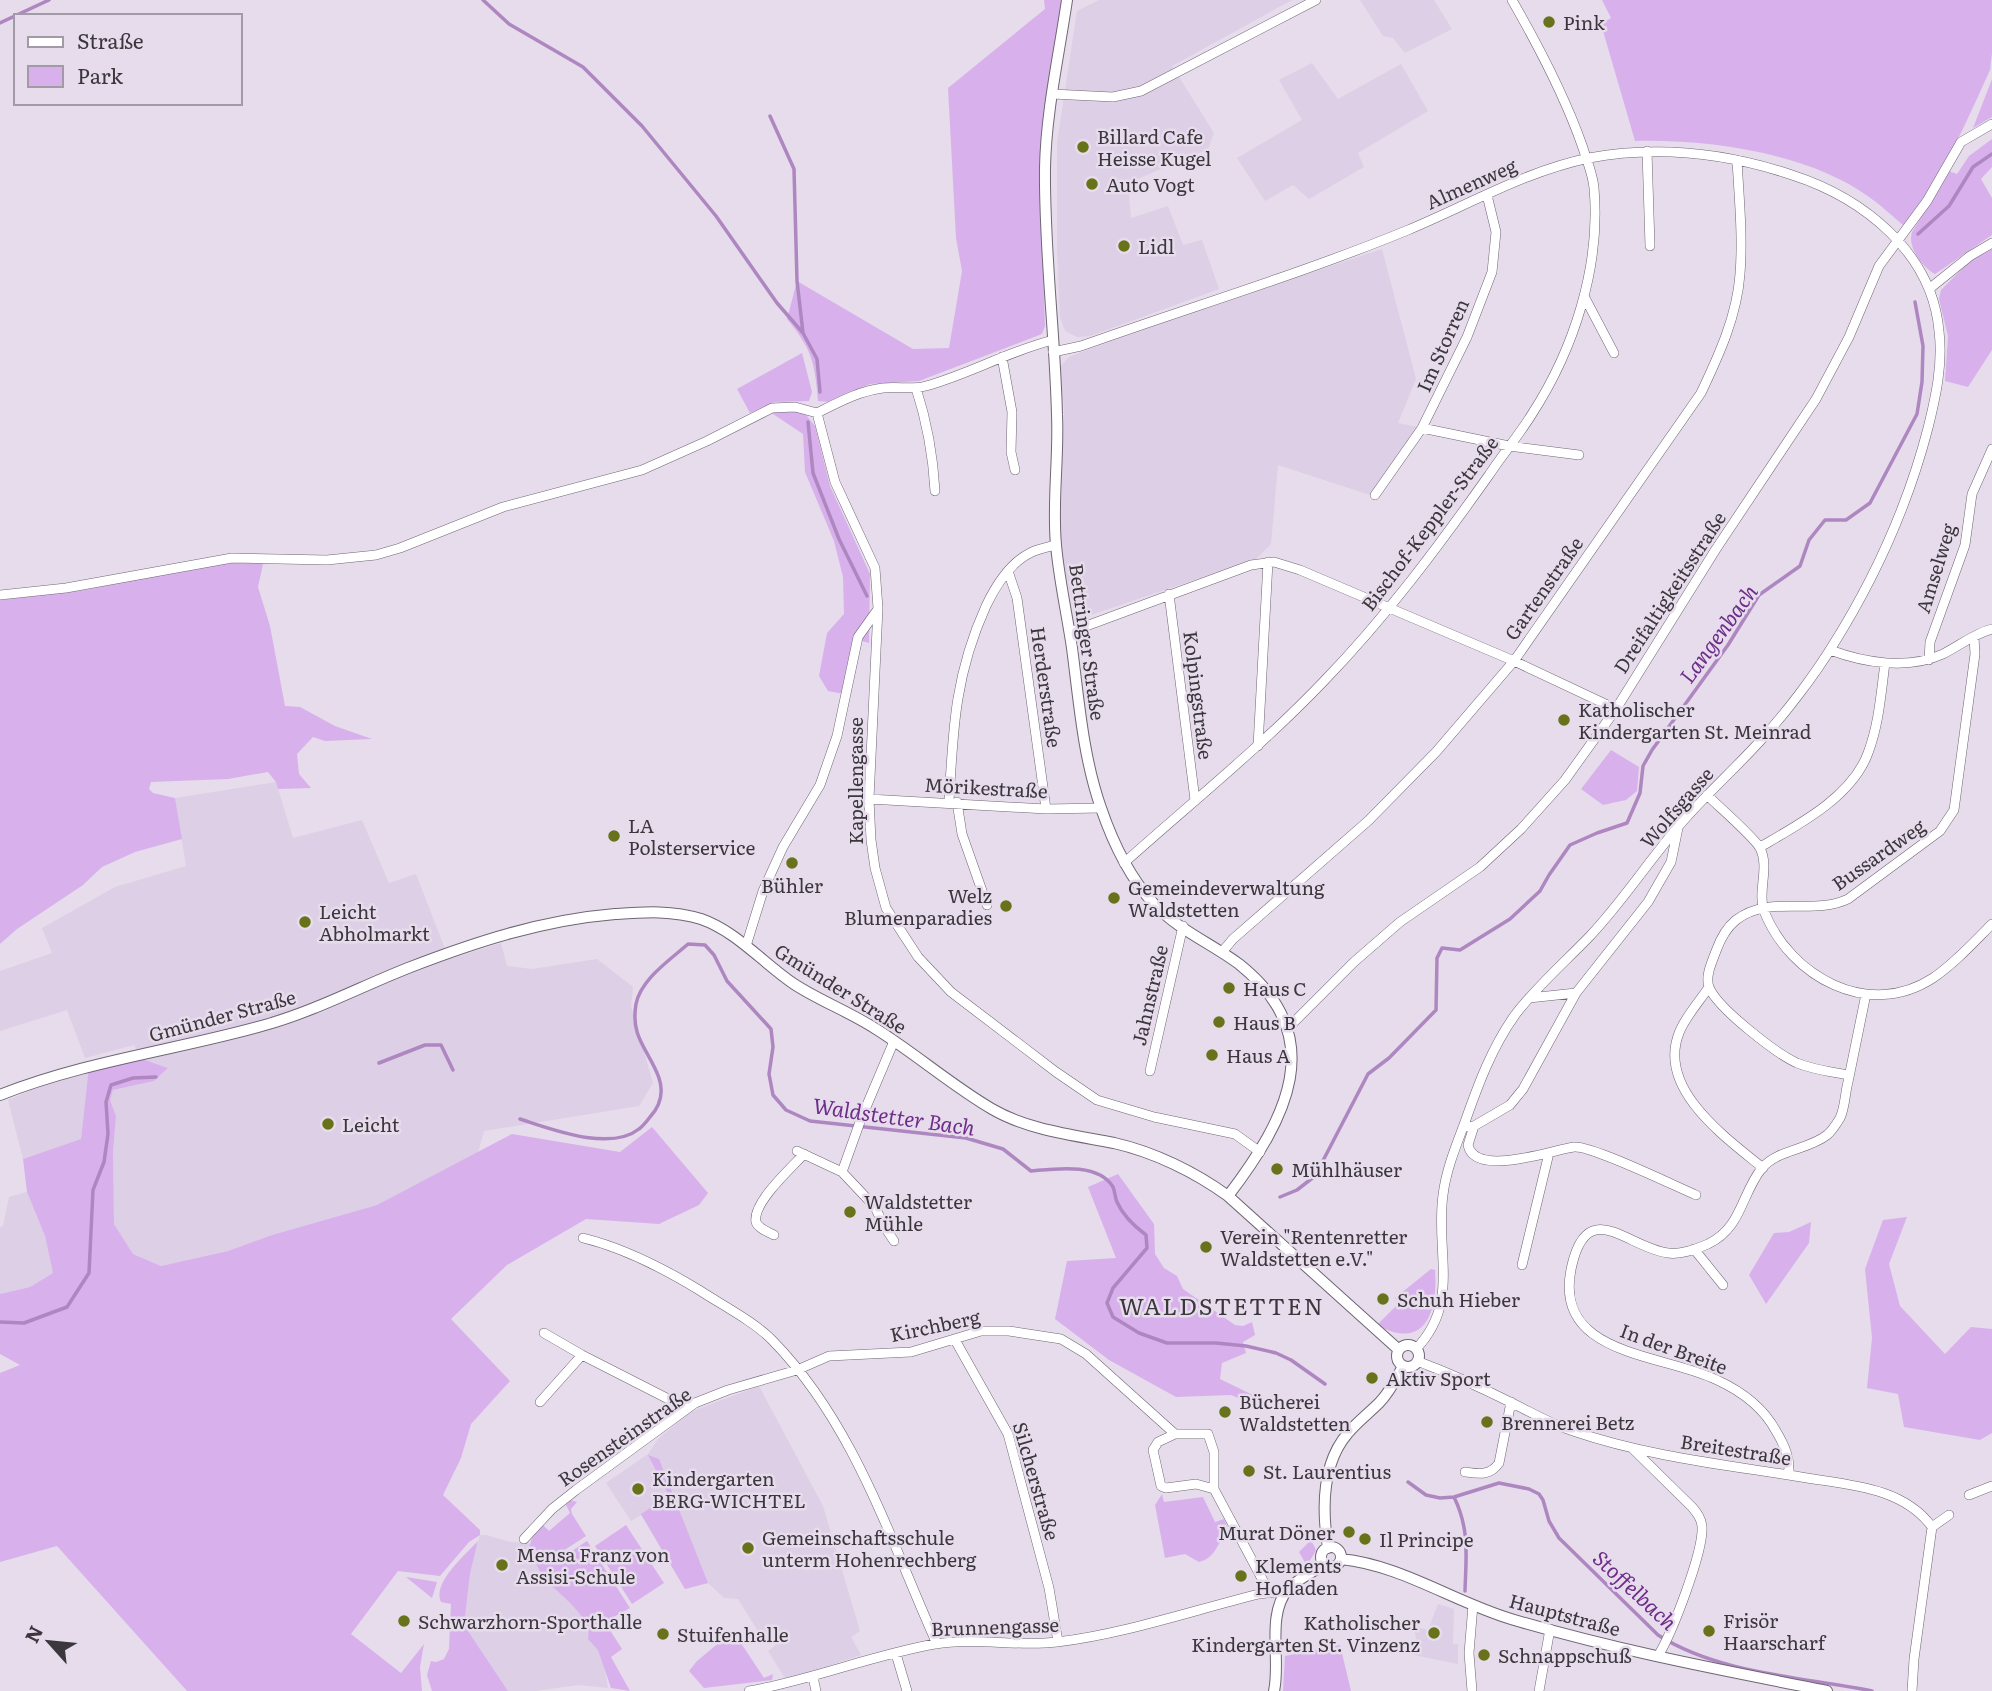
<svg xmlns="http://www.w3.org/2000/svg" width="1992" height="1691" font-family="Literata,serif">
<rect width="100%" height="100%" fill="#e6dcec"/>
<!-- built -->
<path fill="#ddcfe5" d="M1099,0h193l-120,66 42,67 -6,16 -80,34 3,35 37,-12 15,39 19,-5 17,49 -129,47 -13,1 -12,-6 -5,-14 -3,-69v-105l20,-132z
M1360,0h74l18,29 -47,24 -12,-15 -10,-2z
M1312,63l26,36 63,-35 27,47 -70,42 6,14 -55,32 -16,-14 -28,16 -28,-43 65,-38 -23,-40z
M1382,249l34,130 -18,44 20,4 -45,69 -95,-31 -7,79 -15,15 -180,61 -16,-75 4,-135 -4,-43 9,-10 81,-31z
M276,782l17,56 69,-18 27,63 27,-9 33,85 52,-16 6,23 25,3 65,-10 36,28 -2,19 22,77 -14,23 -155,25 -6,22 -101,52 -105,30 -44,16 -67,15 -28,-12 -19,-30 -1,-72 3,-36 -6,-16 3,-10 41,-9 14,-13 -26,-9 -8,-14 -49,13 -18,-48 -67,21v-60l52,-18 -10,-25 73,-41 71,-21 -11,-68z
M89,1066l-8,73 -58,20 -15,-59z
M27,1192l18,44 8,37 -23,14 -30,7v-67l3,-1 6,-29z
M759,1386l64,120 37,125 -9,6 10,18 -75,25 -18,-29 8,-6 -9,-13 -6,4 -23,-37 -14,-1 -16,-15 -23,6 -44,-74 -10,6 -25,-38 42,-29 10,-15 32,-27z
M480,1535h6l25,7 29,2 56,79 12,65 -29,-3 -44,6h-27l-44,-66 6,-51z
M1438,1604l16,5 -1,35h5v20l-44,-9 3,-13 -4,-16 15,4z"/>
<!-- green -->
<path fill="#d8b1ec" d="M1044,0h18l-22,156 5,170 -3,8 -123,47 -49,3 -41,18 -11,-1c-3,-38 -6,-52 -31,-82l10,-38 116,68 36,-1 13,-77 -6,-33 -8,-150 97,-79z
M1602,0h390v53l-2,17c-23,51 -50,113 -87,155 -11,-9 -22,-20 -34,-28 -59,-44 -162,-58 -234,-56l-34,-117 10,-6z
M1992,79v38l-19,11z
M1992,139v28l-11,12 11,19v37l-57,39c-13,-7 -28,-27 -23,-42l37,-61 8,3 12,-18z
M1992,248v102l-24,37 -23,-6 3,-45 -9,-37 2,-9 31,-31z
M802,353l10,39 -3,9 -34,1 -25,11 -13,-24z
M797,410l9,5 9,11 15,60 40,88 -1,69 -15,-4 -10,55 -16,-3 -9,-15 8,-43 17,-19 -1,-37 -9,-36 -29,-69 -2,-38 -33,-22z
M232,560h29l2,4 -5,23 12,39 15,80 15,1 35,19 37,13 -47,2 -12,-4 -16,17 2,20 12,14 -33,1 -2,-7 -8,-10 -40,7 -77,3 -2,7 4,4 22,5 7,41 -47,13 -33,15 -19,18 -66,44 -17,15v-344l85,-10z
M1611,750l28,17 -2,24 -11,9 -23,5 -22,-16z
M142,1059l26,9 -14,13 -41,9 -3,10 6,16 -3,36 1,72 19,30 28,12 67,-15 44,-16 105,-30 135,-71 108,18 32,-25 56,66 -9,12 -40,19 -73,-5 -79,46 -56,54 59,62 -39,43 -10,34 -18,37 37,35v5l-11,7 -29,34 -42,-5 -47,63 50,39 23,-29 -4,23 2,24h-235l-130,-145 -57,16v-189l20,-8 -20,-11v-60l30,-7 23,-14 -8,-37 -18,-44 -4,-33 58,-20 8,-73z
M1118,1174l36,50 1,30 9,14 13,8 6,13 52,36 8,1 9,-4 3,13 -12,7 3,11 -24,10 -2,16 37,18 8,11 -5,3 -8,-7 -21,-9 -55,2 -67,-37 -54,-41 12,-58 49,-3 -28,-71z
M1907,1217l-18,47 11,42 45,48 26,-27 21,2v104l-12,7 -76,-13 -6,-33 -31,-6 5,-50 -7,-69 18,-49z
M1811,1222l-2,21 -43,61 -17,-29 25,-42 15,-1z
M1431,1269l4,1c3,40 -9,82 -58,55l22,-22 -4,-5z
M648,1455l11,4 49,124 -23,6 -44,-75 28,-18z
M1162,1494l2,8 39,-5 12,25 9,-3 3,7c-7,14 -11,32 -28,36l-14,-8 -20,4 -10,-53z
M570,1500l7,2 -6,7 1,5 14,22 -38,25 4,3 35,-23 43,67 -36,20 2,4 12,-5 14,22 -11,8 19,34 -19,-3 -13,-38 -10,-11 1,-12c-12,-19 -21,-26 -37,-41 -11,-9 -17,-25 -23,-38l3,-10 11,-13 6,6 21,-18 -4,-8z
M626,1525l38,58 -32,21 -37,-58z
M1311,1540l5,10 -9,16 -8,-14z
M478,1541l-8,33 -6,51 44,66h-76l-5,-16 4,-14 5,1 8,-3 5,-10 2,-45 -10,-2c-9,-19 24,-47 37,-61z
M406,1577l31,5 -5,16z
M733,1631l31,47 9,-4 -1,6 -68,8 -15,-17 8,-10z
M1340,1645l11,46h-68l2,-35z"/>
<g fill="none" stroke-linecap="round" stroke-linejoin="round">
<!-- stream -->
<path stroke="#ae87c1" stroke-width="3.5" d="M483,0l26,24 74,43 59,59 74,90 61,87 26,30 14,26 3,33
M0,23l49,-23
M770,116l24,53 3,112 6,52
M1918,234l31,-28 24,-39 19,-13
M808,422l5,51 26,66 28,57
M379,1063l46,-18h16l12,25
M520,1119c31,10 90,33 119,10 4,-3 8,-8 11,-12 10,-11 14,-24 9,-39 -10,-28 -29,-40 -23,-74 5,-25 34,-44 52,-60l17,1 9,10 13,26 44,48 2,18 -4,27 4,21 13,15 24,11 156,17 37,11 28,22c23,-2 67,-9 82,16 2,4 2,11 4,15 6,14 17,24 29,33l1,13 -34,40 -6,15 6,14 26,16 28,10h49l30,3 30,7 15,7 34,24
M1280,1197l17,-7 18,-14 53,-102 21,-16 47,-48 1,-52 5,-10 18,2 50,-31 30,-28 9,-16 21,-30 27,-12 30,-10 13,-30 3,-27 9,-16 76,-105 31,-50 41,-29 9,-26 16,-20h21l24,-17 47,-89 5,-32 1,-36 -8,-44
M0,1322l24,1 43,-16 22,-34 4,-83 11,-28 4,-28 -2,-32 5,-17 22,-7 23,-1
M1408,1482l18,13 14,3 14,-1 45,-14 30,6 10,5 4,6 6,21 10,17 99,97c61,39 145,42 214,56
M1454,1497c16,33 12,59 11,94"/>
<defs>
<path id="minor" d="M1052,94l61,3 28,-6 175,-91
M1647,151l3,95
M1929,289l41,-33 22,-13
M1584,296l30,57
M1053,352l28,-6c109,-39 220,-72 327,-116 60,-25 118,-59 181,-72 70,-13 137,-5 203,17 71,23 140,77 147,156 4,33 -3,65 -11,97 -20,77 -53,150 -95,217 -19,31 -48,69 -72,95 -27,30 -57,56 -83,87 -30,35 -56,75 -88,109 -25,26 -53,50 -75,79 -23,32 -37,70 -50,107 -9,24 -19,48 -22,73 -8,57 18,107 -27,154
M1002,357l10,55 -1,40 4,18
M916,388c11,34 17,67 19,103
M817,413l18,69 40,86 3,40 -9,191 2,41 4,28 11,40 32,49 33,35 105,80 41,28 57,17 81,17 25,18
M817,413c22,-11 42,-22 66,-25 14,-2 29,2 43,-2 43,-12 83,-35 127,-46
M1422,428l87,18 70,9
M1375,495l47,-67 45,-91 25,-65 4,-40 -9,-37
M1008,571l9,27 29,211
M1169,594l26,206
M0,595l66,-7 166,-30 95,2 49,-5 24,-7 103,-41 139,-37 65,-29 65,-33 23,-1 22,6
M1070,632l181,-67 23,-3 26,8 214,91 102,48
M1830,650c35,13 78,20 113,4 16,-8 32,-21 49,-25
M1929,660l1,-18 35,-97 7,-51 20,-45
M1258,746l10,-184
M1707,795c11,11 47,42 53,53 10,20 -3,44 4,63 26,66 105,109 169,67 22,-15 41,-36 59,-54
M869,799l177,10 55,-1
M949,802c4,-73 6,-128 37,-196 9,-19 24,-43 44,-53 8,-4 18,-6 26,-8
M957,802l5,32 25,71
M1760,847c38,-22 92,-50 108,-94 11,-29 13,-60 17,-90
M1124,863c67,-60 138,-117 200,-182 62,-64 114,-134 165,-206 14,-21 30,-40 43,-61 42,-65 69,-148 62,-226 -1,-13 -7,-27 -11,-40 -18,-52 -44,-101 -71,-148
M746,946l17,-55 20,-44 37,-62 17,-49 21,-99 20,-28
M1222,952l11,-13 135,-118 68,-69 78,-91 187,-268c18,-38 36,-77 39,-119 3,-38 -1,-77 -3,-114
M1709,987c-10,15 -24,30 -30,46 -22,56 46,104 84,135
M1529,998l47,-5
M1288,1028l66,-66 46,-40 80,-55 41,-38 44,-49 51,-71 100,-160 100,-150 33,-62 30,-71 48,-65 34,-59 31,-18
M1150,1071l33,-145
M1849,1075c-17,-3 -35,-5 -52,-12 -20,-9 -80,-55 -88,-76 -4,-11 3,-25 7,-36 4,-11 10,-23 20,-31 34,-26 76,-4 112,-21l92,-68 14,-21 21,-156 -1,-17
M1474,1126l-6,19c7,33 84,5 106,2 17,-2 101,39 122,48
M1463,1127l11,-1 36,-21 13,-16 53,-96 72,-91 23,-40 7,-34
M797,1151l45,21
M774,1235c-6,-3 -16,-7 -18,-13 -4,-19 36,-55 48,-68
M583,1238c41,10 80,30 116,52 23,15 56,32 74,51 82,84 117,199 164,303
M894,1241l-10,-15 -9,-19 -33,-35 19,-53 33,-78
M1694,1249l29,36
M1522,1265l27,-112
M544,1333l38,22 104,53
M955,1340l53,94 41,154 9,54
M1417,1361c32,12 63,26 93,41 21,10 40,22 63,29 76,26 155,34 234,47 44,7 97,10 125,49l17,-12
M540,1402l42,-47
M1175,1434l-17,8 -5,8 8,36 5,2 30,-4 18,5
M1633,1449l59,58c5,6 9,11 10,19 2,25 -30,107 -44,130
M1465,1472c14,2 25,4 34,-9l12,-61
M1789,1475c1,-17 -4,-29 -13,-44 -13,-24 -35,-40 -59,-51 -56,-27 -167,-24 -145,-115 16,-69 56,-17 96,-12 13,2 28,-4 40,-9 34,-16 33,-50 54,-76 17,-19 46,-18 65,-33 5,-4 10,-12 13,-17 5,-10 5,-25 8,-36 6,-30 12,-59 18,-88
M1969,1495l23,-9
M524,1539l28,-30 24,-19 119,-87 33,-13 69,-20 32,-14 82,-4 70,-21h28l52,8 25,15 89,80h33l6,18v37l55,103
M896,1654l11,37
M813,1677l3,14
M749,1691c63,-11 123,-36 186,-47 41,-7 82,3 122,-2 67,-8 137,-32 202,-48l16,-2 9,3
M1472,1691l-3,-38 4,-48
M1539,1691l11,-62
M1912,1691l2,-32 18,-132"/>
<path id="tertiary" d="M1067,0c-8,55 -21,112 -22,168 -1,82 10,164 12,247 2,43 -5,87 -1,130 3,34 11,69 16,103 7,53 11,109 29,160 12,35 28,69 53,96 23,25 58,40 85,60 92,73 47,156 -11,232
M0,1095c85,-34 177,-45 265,-70 50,-14 95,-38 143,-57 67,-26 134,-48 207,-54 30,-2 57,-4 86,5 35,12 62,44 93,65 26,17 56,28 82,45 40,25 75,56 116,80 36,21 81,26 122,34 40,9 81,29 114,53l171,154
M1397 1356a11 11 0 1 1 22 0a11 11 0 1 1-22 0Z
M1321 1557a10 10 0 1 1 20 0a10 10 0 1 1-20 0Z
M1328,1548c-6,-38 -7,-84 20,-115 9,-11 21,-20 31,-30 11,-11 17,-24 24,-37
M1341,1559c60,6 113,43 170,60 104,31 210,51 316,72
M1274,1691c7,-31 -8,-76 14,-102 10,-10 24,-17 36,-24"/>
</defs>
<!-- minor casing -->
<use href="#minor" stroke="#6f6674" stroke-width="10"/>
<!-- tertiary casing -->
<use href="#tertiary" stroke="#6f6674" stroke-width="12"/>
<!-- minor -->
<use href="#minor" stroke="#fff" stroke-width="9"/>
<!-- tertiary -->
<use href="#tertiary" stroke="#fff" stroke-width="10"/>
</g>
<!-- markers -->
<g fill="#68721b" stroke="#e6dcec" stroke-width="2.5">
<circle cx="1549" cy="22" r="7"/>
<circle cx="1083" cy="147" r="7"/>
<circle cx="1092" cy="184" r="7"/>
<circle cx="1124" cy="246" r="7"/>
<circle cx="1564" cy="720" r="7"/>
<circle cx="614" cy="836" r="7"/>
<circle cx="792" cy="863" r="7"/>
<circle cx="1114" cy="898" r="7"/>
<circle cx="1006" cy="906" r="7"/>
<circle cx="305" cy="922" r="7"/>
<circle cx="1229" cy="988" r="7"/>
<circle cx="1219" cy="1022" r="7"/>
<circle cx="1212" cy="1055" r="7"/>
<circle cx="328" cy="1124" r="7"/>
<circle cx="1277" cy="1169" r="7"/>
<circle cx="850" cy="1212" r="7"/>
<circle cx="1206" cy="1247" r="7"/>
<circle cx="1383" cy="1299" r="7"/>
<circle cx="1372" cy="1378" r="7"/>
<circle cx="1225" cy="1412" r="7"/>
<circle cx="1487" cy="1422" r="7"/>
<circle cx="1249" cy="1471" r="7"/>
<circle cx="638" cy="1489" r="7"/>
<circle cx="1349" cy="1532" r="7"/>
<circle cx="1365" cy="1539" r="7"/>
<circle cx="748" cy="1548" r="7"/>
<circle cx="502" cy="1565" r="7"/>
<circle cx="1241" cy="1576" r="7"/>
<circle cx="404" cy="1621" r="7"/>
<circle cx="1709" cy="1631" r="7"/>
<circle cx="1434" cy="1633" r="7"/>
<circle cx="663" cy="1634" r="7"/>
<circle cx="1484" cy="1655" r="7"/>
</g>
<g text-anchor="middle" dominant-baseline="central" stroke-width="5" stroke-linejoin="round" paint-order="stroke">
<!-- poi labels -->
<g font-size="19" fill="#3b373d" stroke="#e6dcec" text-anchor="start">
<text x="1563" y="22">Pink</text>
<text x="1097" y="136">Billard Cafe<tspan x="1097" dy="22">Heisse Kugel</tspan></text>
<text x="1106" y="184">Auto Vogt</text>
<text x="1138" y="246">Lidl</text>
<text x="1578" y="709">Katholischer<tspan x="1578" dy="22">Kindergarten St. Meinrad</tspan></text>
<text x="628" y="825">LA<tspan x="628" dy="22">Polsterservice</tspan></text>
<text x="792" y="885" text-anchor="middle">Bühler</text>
<text x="1128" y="887">Gemeindeverwaltung<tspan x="1128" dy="22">Waldstetten</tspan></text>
<text x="992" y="895" text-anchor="end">Welz<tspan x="992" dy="22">Blumenparadies</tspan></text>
<text x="319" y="911">Leicht<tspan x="319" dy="22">Abholmarkt</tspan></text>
<text x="1243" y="988">Haus C</text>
<text x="1233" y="1022">Haus B</text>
<text x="1226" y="1055">Haus A</text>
<text x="342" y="1124">Leicht</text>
<text x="1291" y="1169">Mühlhäuser</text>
<text x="864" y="1201">Waldstetter<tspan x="864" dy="22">Mühle</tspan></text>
<text x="1220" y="1236">Verein "Rentenretter<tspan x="1220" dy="22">Waldstetten e.V."</tspan></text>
<text x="1397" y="1299">Schuh Hieber</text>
<text x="1386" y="1378">Aktiv Sport</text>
<text x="1239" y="1401">Bücherei<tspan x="1239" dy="22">Waldstetten</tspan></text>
<text x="1501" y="1422">Brennerei Betz</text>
<text x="1263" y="1471">St. Laurentius</text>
<text x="652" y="1478">Kindergarten<tspan x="652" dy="22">BERG-WICHTEL</tspan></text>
<text x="1335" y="1532" text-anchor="end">Murat Döner</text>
<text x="762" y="1537">Gemeinschaftsschule<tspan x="762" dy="22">unterm Hohenrechberg</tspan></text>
<text x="1379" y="1539">Il Principe</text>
<text x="516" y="1554">Mensa Franz von<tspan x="516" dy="22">Assisi-Schule</tspan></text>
<text x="1255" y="1565">Klements<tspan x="1255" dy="22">Hofladen</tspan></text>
<text x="1723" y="1620">Frisör<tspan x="1723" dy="22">Haarscharf</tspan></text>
<text x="418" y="1621">Schwarzhorn-Sporthalle</text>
<text x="1420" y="1622" text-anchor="end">Katholischer<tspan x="1420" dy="22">Kindergarten St. Vinzenz</tspan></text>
<text x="677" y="1634">Stuifenhalle</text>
<text x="1498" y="1655">Schnappschuß</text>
</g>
<!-- street labels -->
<g font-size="19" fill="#3b373d" stroke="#e6dcec">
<text transform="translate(1471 183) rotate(-24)">Almenweg</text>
<text transform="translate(1442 345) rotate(-66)">Im Storren</text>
<text transform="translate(1429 523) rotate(-53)">Bischof-Keppler-Straße</text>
<text transform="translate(1935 568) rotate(-73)">Amselweg</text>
<text transform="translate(1543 588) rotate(-55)">Gartenstraße</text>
<text transform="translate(1669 592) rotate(-57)">Dreifaltigkeitsstraße</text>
<text transform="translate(1088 642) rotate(82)">Bettringer Straße</text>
<text transform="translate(1047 687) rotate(82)">Herderstraße</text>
<text transform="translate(1199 695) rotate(83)">Kolpingstraße</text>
<text transform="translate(855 781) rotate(-90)">Kapellengasse</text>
<text transform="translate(986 787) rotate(3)">Mörikestraße</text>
<text transform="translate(1676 807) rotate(-49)">Wolfsgasse</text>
<text transform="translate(1878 854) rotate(-35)">Bussardweg</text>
<text transform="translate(841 988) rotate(32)">Gmünder Straße</text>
<text transform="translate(1149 995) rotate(-77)">Jahnstraße</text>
<text transform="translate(222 1015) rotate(-15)">Gmünder Straße</text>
<text transform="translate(935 1325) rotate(-12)">Kirchberg</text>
<text transform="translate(1674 1348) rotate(20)">In der Breite</text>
<text transform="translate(624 1436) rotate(-35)">Rosensteinstraße</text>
<text transform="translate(1736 1449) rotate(9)">Breitestraße</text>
<text transform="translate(1037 1481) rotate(74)">Silcherstraße</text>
<text transform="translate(1565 1614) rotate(15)">Hauptstraße</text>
<text transform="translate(995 1626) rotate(-2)">Brunnengasse</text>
</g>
<!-- water labels -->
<g font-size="21" font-style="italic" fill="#6e2d89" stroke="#e6dcec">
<text transform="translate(1717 633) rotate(-54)">Langenbach</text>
<text transform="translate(894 1115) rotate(8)">Waldstetter Bach</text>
<text transform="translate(1636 1589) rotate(43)">Stoffelbach</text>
</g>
<!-- quarter labels -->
<g font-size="23" letter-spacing="2" fill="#3b373d" stroke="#e6dcec">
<text x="1222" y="1305">WALDSTETTEN</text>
</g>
</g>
<!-- legend -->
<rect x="14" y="14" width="228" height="91" fill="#e6dcec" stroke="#a29aa6" stroke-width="2"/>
<rect x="28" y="37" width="35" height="10" fill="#ffffff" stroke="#a29aa6" stroke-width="2"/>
<text x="77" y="49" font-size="21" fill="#3b373d">Straße</text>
<rect x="28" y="66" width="35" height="21" fill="#d8b1ec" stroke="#a29aa6" stroke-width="2"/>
<text x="77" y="84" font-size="21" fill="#3b373d">Park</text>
<!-- north arrow -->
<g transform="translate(49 1642) rotate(297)" stroke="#e6dcec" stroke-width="5" paint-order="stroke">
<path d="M0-5L12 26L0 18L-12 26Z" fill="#3b373d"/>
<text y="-10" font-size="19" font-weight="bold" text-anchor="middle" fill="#3b373d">N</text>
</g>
</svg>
